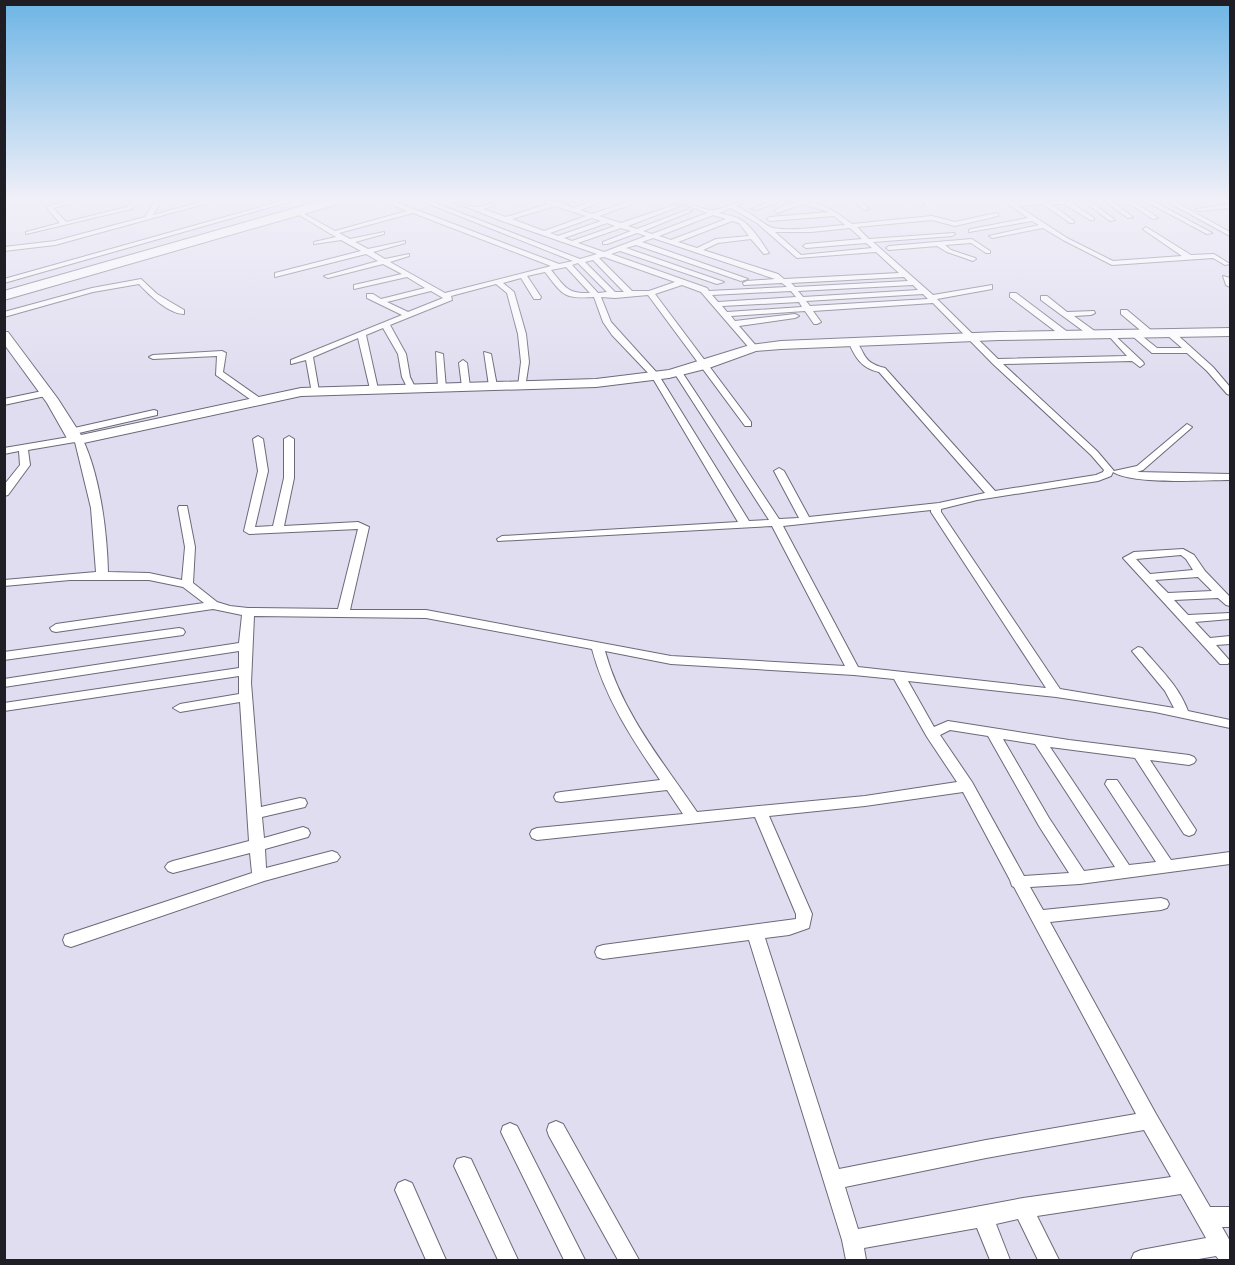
<svg xmlns="http://www.w3.org/2000/svg" width="1235" height="1265" font-family="'PT Sans Narrow',sans-serif">
<rect width="100%" height="100%" fill="#e0ddf0"/>
<g fill="none" stroke-linecap="round" stroke-linejoin="round">
<defs>
<path id="street" d="M67,201h12l-26,7 13,14 61,-15 7,-6h7l-10,8 -105,25v-2l34,-9 -14,-16z
M155,201h6l-8,14 51,-14h11l-160,44 -51,6v-4l51,-6 90,-24z
M282,201h10l-288,82v-4z
M384,201h9l166,63 14,-3 -149,-59 6,-1 150,58 17,-5 -95,-33 -51,-20c9,0 16,5 24,6 9,0 20,-6 30,-6l-22,8 23,8 42,-13 -5,-3h14l16,7 20,-7h10l-23,9 12,4 39,-13h9l-41,15 22,7 54,-18 5,1 -52,20 9,3 50,-19 5,1 -49,20 9,3 55,-21 -32,-12c13,0 28,10 38,9 11,0 21,-9 33,-9l-10,5c11,4 31,21 37,22 17,4 54,-2 72,-3l-11,-9 -64,5 -3,-2 3,-2 59,-5 -26,-8 -26,9 -3,-2c29,-18 51,-8 78,13l80,-8 23,6 41,-9 2,1v2l-43,10 -23,-6 -75,7 12,12 85,-6 1,1 -3,2 -79,6 60,53 59,-10v4l-55,10 61,60 129,-3 -20,-22 4,-2 32,30 1,2 -4,3 -8,-6 -129,3 94,87 17,20 23,-5 50,-42 5,3 -2,2 -47,41 -6,2 93,2v6c-25,0 -97,5 -117,-8l-2,4 -13,5 -121,19 -36,9v3l119,177 114,19 -9,-17 -33,-40 6,-4 4,1c17,20 37,38 46,63l42,9v8l-75,-16 -99,-15 -148,-16 26,46 14,-6 121,19 120,15 5,2 2,3 -2,3 -5,2 -39,-5 46,70 -2,4 -5,2 -5,-2 -49,-76 -85,-11 79,118 27,-3 -51,-78 2,-4h10l54,80 59,-8v12l-150,20 -50,3 13,23 118,-12 6,2 2,4 -2,4 -6,2 -111,12 106,192 54,93h20v20h-8l8,14v19h-11l-3,-4 -23,4h-62l3,-7 7,-3 65,-12 -25,-44 -144,22 22,44h-21l-20,-41 -22,5 14,36h-20l-13,-32 -113,20 2,12h-20l-4,-20 -93,-300 -146,19 -6,-2 -2,-5 2,-5 6,-2 193,-26v-5l-41,-97 -218,23 -5,-2 -2,-4 2,-4 5,-2 146,-14 -16,-24 -106,12 -5,-1 -2,-4 2,-4 5,-1 99,-12c-28,-41 -55,-82 -68,-131l-166,-31 -172,-2 -3,67 10,124 39,-9 5,1 2,4 -2,4 -43,10 2,21 39,-11 5,2 2,4 -2,4 -43,12 1,19 66,-17 5,2 3,4 -3,4 -73,20 -193,66 -6,-2 -2,-5 2,-5 187,-62 -2,-20 -77,20 -5,-2 -3,-4 3,-4 5,-2 76,-20 -9,-139 -60,10 -7,-4 7,-4 59,-10v-18l-235,35v-8l235,-35v-17l-235,36v-8l235,-36 3,-28 -29,-6 -157,23 -4,-1 -2,-3 6,-4 148,-21 -21,-16 -34,-7h-79l-66,6v-6l92,-8 -5,-64 -16,-66 -47,8 2,15 -22,30 -4,1v-11l16,-20 -1,-14 -15,3v-6l71,-12 7,2c18,37 25,93 26,134l41,1 33,7 3,-33 -7,-39 1,-2h8l8,41 -2,36 24,19 13,4 18,2 90,1 20,-80 -109,5 -5,-3 14,-60 -5,-32 5,-3 5,3 5,32 -13,56 18,-1 11,-48v-39l5,-3 5,3v39l-10,48 74,-4 11,5 -19,83h76l245,46 174,10 -73,-140 -274,15 -1,-2 5,-3 236,-14 -86,-145 -40,-42 -9,-13 -9,-25c-31,2 -31,-2 -49,-25l-18,4 14,21 -1,2h-6l-13,-21 -18,5 11,9 12,42 3,28 -4,26 -7,-2 3,-24 -3,-28 -11,-41 -11,-9 -45,12 1,4 -62,25 16,29 4,23 6,12 -1,2 -7,-2 -6,-12 -4,-23 -15,-26 -17,7 12,54 -1,2 -7,-2 -12,-51 -45,19 6,34 -7,2 -6,-33 -15,4v-4l111,-45 -35,-17v-4h6l8,5 44,-11 -18,-11 -53,12v-4l48,-11 -19,-10 -55,14 -4,-2 54,-15 -12,-7 -91,23v-4l86,-22 -20,-11 -27,4v-2l22,-5 -42,-25 5,-1 36,20 72,-20zM555,206l31,10 -42,15 -32,-12zM731,208l26,15 40,35 79,-6 23,21 -115,6 -6,-5 -75,-24 15,-7 33,-4 13,15 5,-1c-7,-10 -17,-27 -28,-33 -6,-4 -14,-5 -22,-7zM413,213l138,53 -106,27 -55,-31 19,-6v-2l-24,5 -12,-7 32,-9v-2l-37,8 -13,-7 29,-8v-2l-34,7 -11,-6zM713,215l13,4 -55,21 -12,-4zM592,218l9,3 -43,15 -8,-3zM732,221l7,2 10,13 -33,3 -19,9 -19,-6zM607,223l8,3 -43,15 -8,-3zM621,228l10,3 -28,11v2h4l30,-11 9,3 -42,16 -26,-9zM850,228l12,11 -56,5 -3,2 3,2 60,-5 6,5 -71,7 -26,-23h36zM653,238l122,41 -28,2 -4,2 1,2 38,-2 5,4 -78,4 -2,-3 -96,-34 9,-3 97,33 7,-2 -98,-34 10,-3 105,36 7,-2 -106,-37zM604,257l71,25 -26,9h-17l-33,-33zM593,260l31,32h-9l-30,-30zM578,263l29,29 -9,1 -26,-28zM566,267l24,26c-23,1 -25,-6 -39,-23zM904,277l4,4 -113,6 -4,-4zM682,285l19,7 50,58h3l4,-2 -19,-22 56,-8 4,-2 -4,-2 -60,7 -4,-5 74,-5 9,13h3l4,-2 -8,-11 120,-8 60,61 98,91 13,15 -1,2 -7,3 -101,16 -110,-123c-27,-6 -18,-20 -33,-29l-4,2c7,16 13,27 31,31l106,121 -46,10 -130,14 -25,-46 -5,-3 -5,3 25,47 -20,1 -99,-150h-6l-1,2 96,149 -20,1 -91,-147 -47,-52 -10,-25 14,1 33,-3 97,131h6v-4l-96,-128zM913,285l5,5 -115,7 -5,-6zM431,291l12,7 -35,14 -21,-10zM791,291l5,6 -78,5 -6,-7zM923,294l5,5 -118,7 -4,-5zM799,302l3,5 -75,5 -5,-6zM931,510v2l115,176 -188,-21 -75,-141zM605,651l66,13 183,11 40,4 33,58 30,45 -92,14 -168,16c-34,-50 -75,-99 -92,-161zM950,730l38,6 51,90 30,47 -45,3 -52,-94 -32,-47zM1003,739l32,5 80,123 -31,4 -35,-53zM963,792l47,88 2,6 2,1 122,227 -150,26 -147,29 -74,-231 24,-3 20,-7 3,-14 -43,-98 96,-10zM1144,1130l27,47 -148,21 -165,31 -13,-42 141,-29z
M771,201h9l-23,9 -5,-1z
M854,201h7l8,8 -5,1z
M912,201h8l4,3 -3,2z
M932,201h7l1,2 -3,2z
M1004,201h78l-10,2 22,15v2h-4l-26,-16h-13l23,17v2h-4l-27,-19 -25,2 49,32 46,23 69,-5 -38,-26 -1,-1 3,-2 45,28 23,-1 16,10 -5,1 -12,-7 -101,7 -49,-25 -20,-12 -51,10 -3,-2 50,-11 -7,-4 -63,11v-2l2,-1 57,-11z
M1083,201h7l25,19 -5,1z
M1104,201h7l22,16 -5,1z
M1125,201h8l25,17 -5,1z
M1145,201h8l59,32 -5,1z
M1166,201h8l56,31v4z
M1230,204v4l-31,3 -3,-2z
M972,239l18,12v2h-4l-15,-10 -26,2 6,5 24,8 1,1 -3,2 -26,-9 -10,-6 -48,4 -3,-2 3,-2z
M1223,276l7,2v9l-4,-2z
M141,279l16,15 27,16v4c-15,0 -35,-19 -45,-30l-46,8 -89,25v-5l88,-24z
M1010,293h6l53,40v4h-6l-53,-40z
M1041,296h6l20,16 27,-1 1,2 -4,2 -17,1 22,16v4h-6l-49,-36z
M1121,310h6l25,21v4h-6l-25,-21z
M1167,331h6l40,36 17,20v8l-3,-1 -20,-23 -20,-18h-35l-22,-19 7,-2 20,16h25l-15,-13z
M222,351l4,2 -3,19 37,26v4h-6l-38,-27 1,-19 -64,3 -4,-2 4,-2z
M436,352l7,2 3,34 -4,3 -4,-3z
M484,352l7,2 6,32 -1,2 -7,-2z
M463,360l4,3 3,24 -4,3 -4,-3 -3,-24z
M47,390l3,1v4l-46,10v-6z
M154,410l3,1v4l-87,20 -5,-3 5,-3z
M1183,549l11,6 11,16 25,26v9l-4,-1 -8,-7 -44,2 14,15 42,-2v6l-35,3 15,16 20,-2v8l-14,1 14,16 -2,3h-8l-97,-106 11,-6zM1181,555l5,4 7,11 -43,4 -14,-15zM1198,577l14,14 -44,2 -13,-13z
M179,628l4,1 2,3 -2,3 -179,25v-8z
M556,1121l7,3 76,136h-21l-69,-124 -2,-6 2,-6z
M510,1123l7,3 68,134h-21l-63,-128 2,-6z
M464,1157l7,2 47,101h-20l-44,-94 3,-7z
M405,1180l7,3 34,77h-20l-31,-70 3,-7z"/>
<path id="secondary" d="M1230,328v8l-231,4 -218,9 -25,2 -47,17 -40,10 -73,9 -295,9 -222,48 -11,-4 -21,-37 -43,-59v-12h4l50,67 23,36 220,-47 295,-9 73,-9 81,-25 31,-4 218,-9z"/>
<path id="highway" d="M320,201h20l-2,3 -334,96v-9z"/>
</defs>
<!-- street casing -->
<use href="#street" stroke="#6c6979" stroke-width="2"/>
<!-- secondary casing -->
<use href="#secondary" stroke="#6c6979" stroke-width="2"/>
<!-- highway casing -->
<use href="#highway" stroke="#6c6979" stroke-width="2"/>
<!-- street -->
<use href="#street" fill="#fff" fill-rule="evenodd"/>
<!-- secondary -->
<use href="#secondary" fill="#fff" fill-rule="evenodd"/>
<!-- highway -->
<use href="#highway" fill="#fff" fill-rule="evenodd"/>
</g>
<!-- sky -->
<linearGradient id="sky" x2="0" y2="1"><stop stop-color="#6db5e5"/><stop offset="0.53" stop-color="#f1f0f8"/><stop offset="1" stop-color="#f1f0f8" stop-opacity="0"/></linearGradient>
<rect width="1235" height="378" fill="url(#sky)"/>
<!-- border -->
<rect width="1235" height="1265" fill="none" stroke="#1f1e25" stroke-width="12"/>
</svg>
